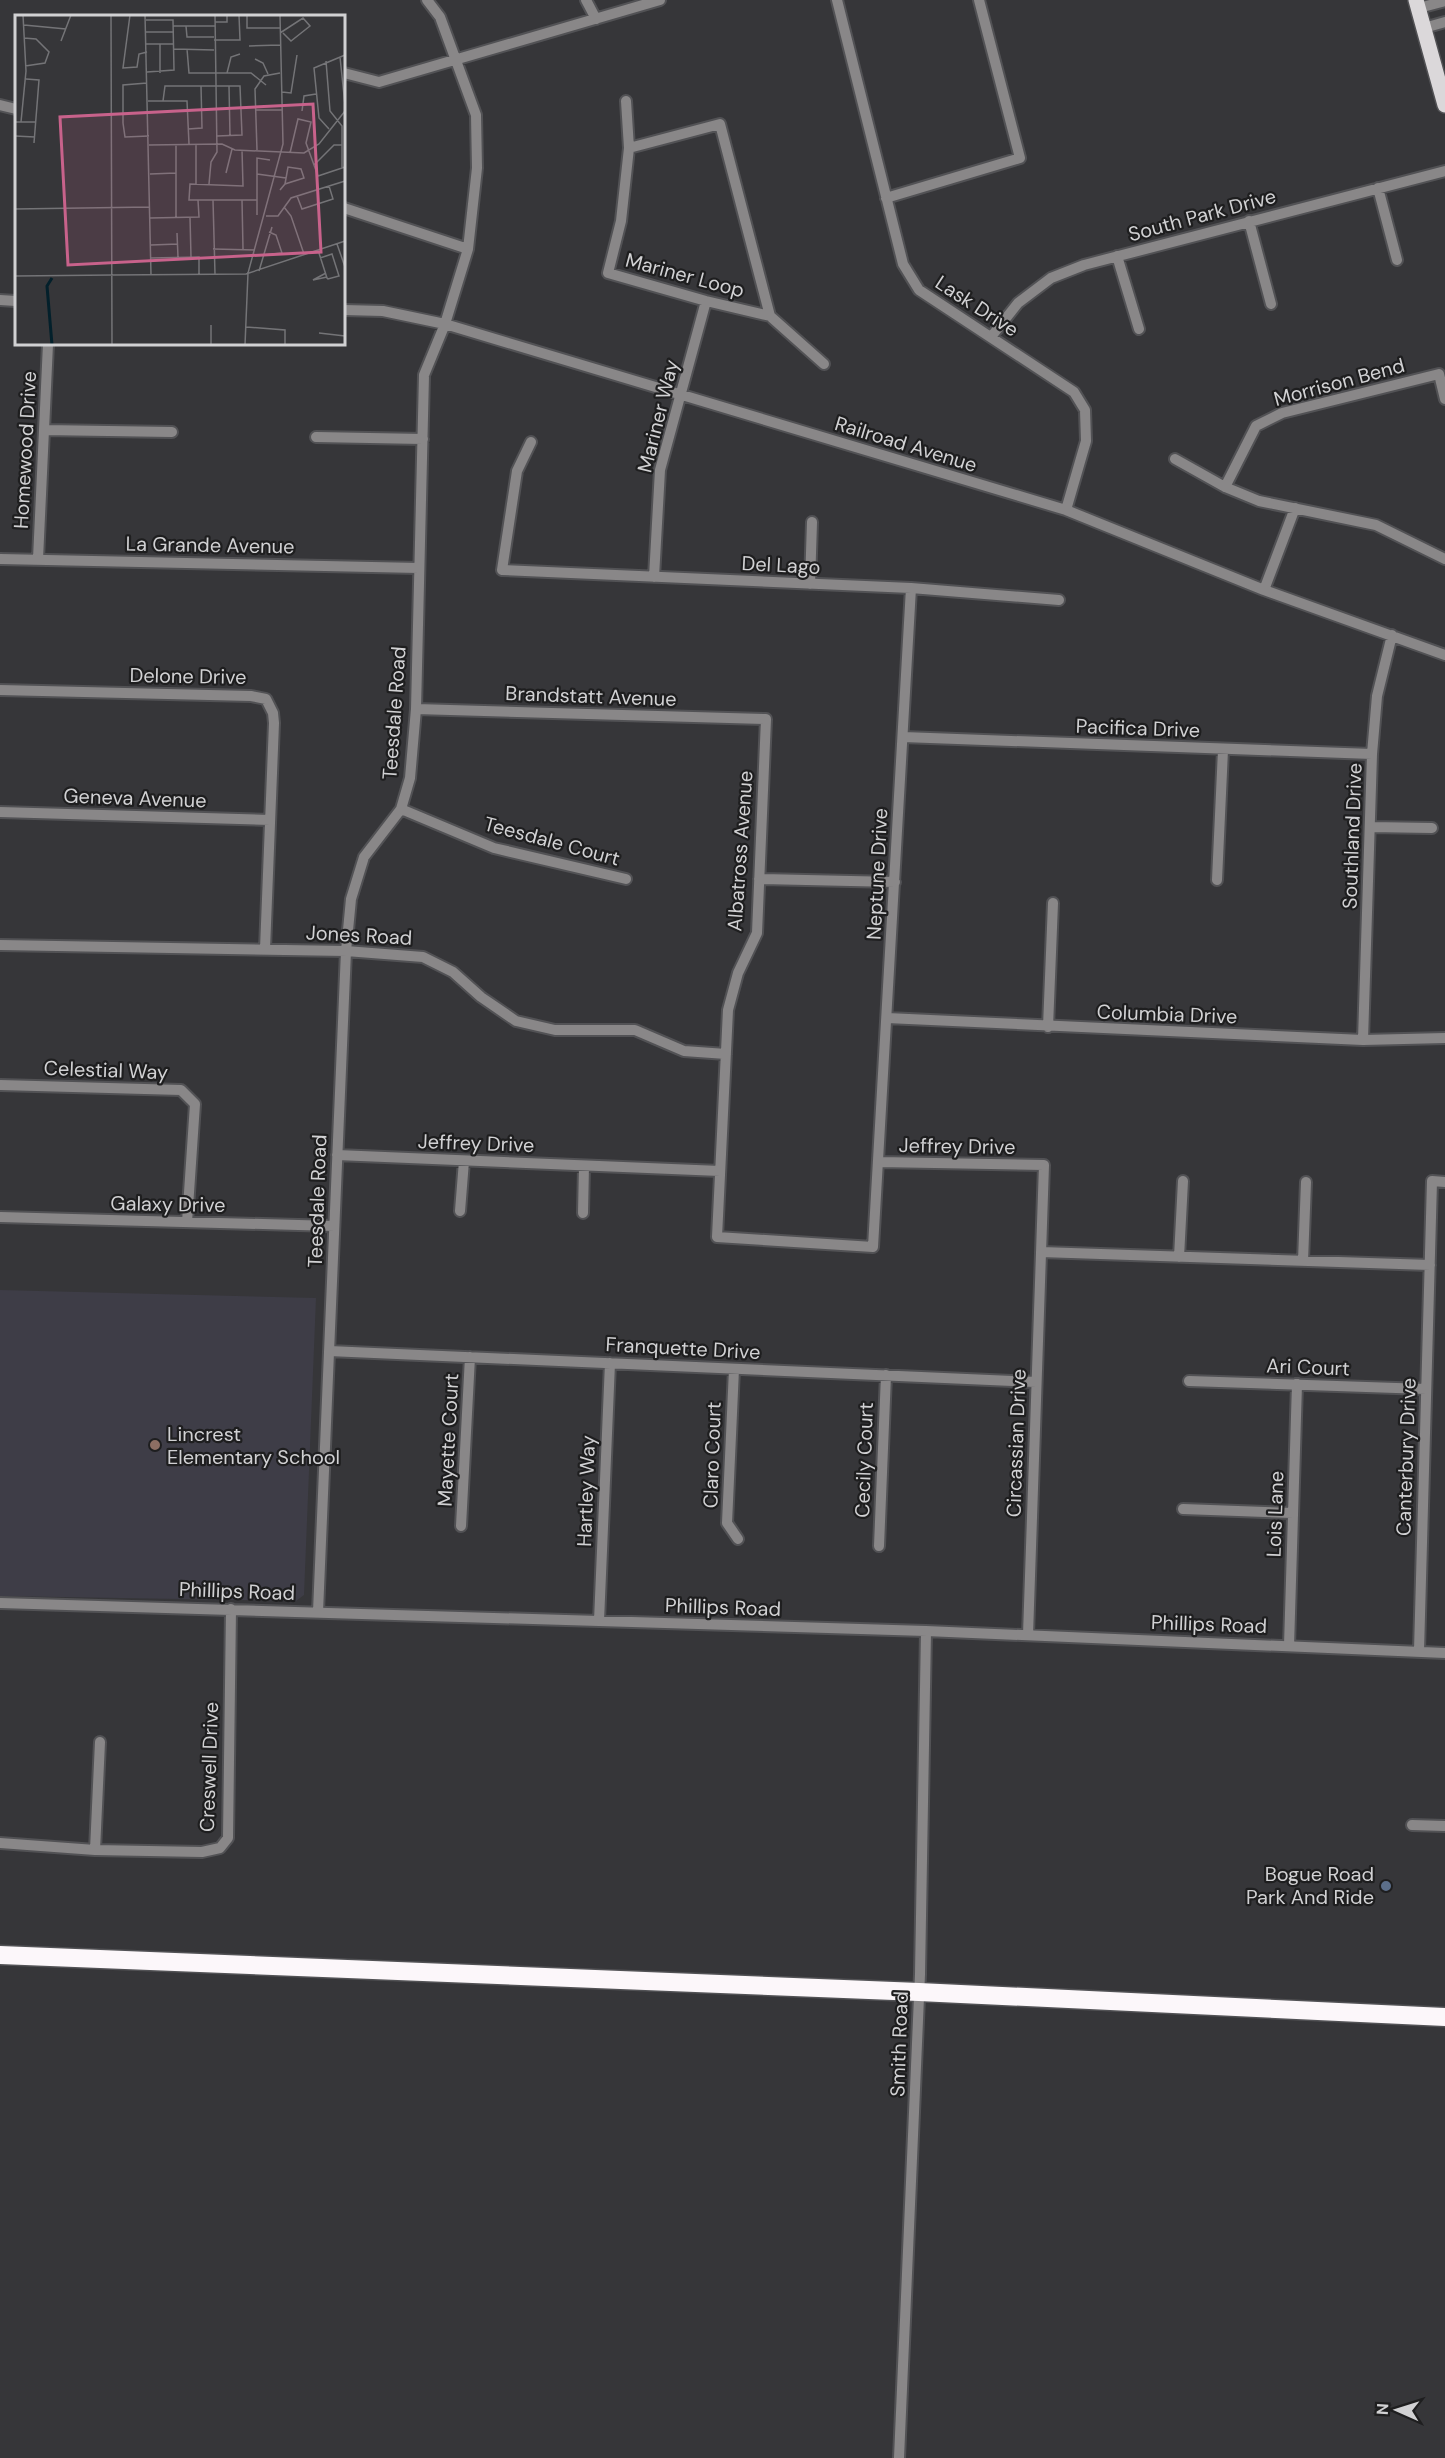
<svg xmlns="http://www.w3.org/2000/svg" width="1445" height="2458" font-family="'DM Sans',sans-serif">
<rect width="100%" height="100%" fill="#363639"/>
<!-- built -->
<path fill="#3e3d47" d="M0,1290l316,8 -12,297 -8,6 -296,-5z"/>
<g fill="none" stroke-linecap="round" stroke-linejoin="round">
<defs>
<path id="minor" d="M586,0l10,19
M837,0l66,264 16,26 155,102 11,18 1,31 -20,69
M1419,8l26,-7
M1424,28l21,-6
M344,73l35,9 281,-82
M626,101l3,47
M0,105l16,4
M1378,188l19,72
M886,198l134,-40 -41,-158
M344,208l124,41
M1249,221l22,83
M1117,256l22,73
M0,300l16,1
M344,310l39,1 62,13 621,186 198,80 181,65
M770,316l-64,-15 -98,-28 13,-52 8,-73 91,-24 50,192 54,48
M991,337l27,-34 33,-25 33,-13 361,-94
M44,430l128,2
M316,437l107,2
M531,442l-14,29 -15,99 409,18 148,12
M1175,459l50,28 34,14 117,24 69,34
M1225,487l31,-61 26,-13 157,-39 6,25
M0,559l419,9
M38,559l10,-215
M654,577l6,-107 46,-169
M810,584l2,-62
M1264,590l31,-82
M0,690l251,6 15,3 7,14 1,10 -9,226
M416,709l350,10 -9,214 -19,40 -10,37 -11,227 156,10 38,-659
M903,737l469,17
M401,809l93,39 132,31
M0,812l270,8
M1370,827l62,1
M759,879l136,3
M1217,880l6,-130
M0,945l346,6 77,6 30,15 28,25 35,24 39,9h80l49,21 42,3
M887,1018l476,22 82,-2
M1048,1027l5,-124
M1363,1040l9,-286 5,-58 15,-61
M0,1085l181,5 14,14 -8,118
M337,1155l383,16
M879,1162l165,3 -16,470
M460,1211l4,-50
M583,1213l1,-47
M0,1217l334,9
M1041,1252l389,13
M1179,1257l4,-76
M1303,1261l3,-79
M329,1351l707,31
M734,1369l-7,154 11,16
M1189,1381l237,8
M1183,1509l110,4
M461,1526l9,-169
M879,1546l7,-171
M0,1603l926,28 519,22
M318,1612l28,-661 5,-52 13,-42 37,-48 9,-31 6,-69 8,-334 21,-51 23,-75 9,-81 -1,-53 -36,-98 -13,-17
M599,1621l11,-258
M1289,1646l8,-262
M1419,1651l13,-470 13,1
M1412,1825l33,1
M0,1843l95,7 107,2 18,-4 8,-10 3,-229
M95,1850l5,-108
M899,2458l21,-484 6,-343"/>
<path id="major" d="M1416,0l29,105"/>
<path id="highway" d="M0,1955l919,37 526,25"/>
</defs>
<!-- minor casing -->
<use href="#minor" stroke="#525255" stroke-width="14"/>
<!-- major casing -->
<use href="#major" stroke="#525255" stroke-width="18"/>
<!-- highway casing -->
<use href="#highway" stroke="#525255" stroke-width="21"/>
<!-- minor -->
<use href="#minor" stroke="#898788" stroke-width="10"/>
<!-- major -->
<use href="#major" stroke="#dbd8da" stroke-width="15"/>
<!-- highway -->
<use href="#highway" stroke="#fcf7fa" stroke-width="18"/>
</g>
<!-- markers -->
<circle fill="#8d6e63" stroke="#1e1e1f" stroke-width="2" cx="155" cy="1445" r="6"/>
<circle fill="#5c6f8a" stroke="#1e1e1f" stroke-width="2" cx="1386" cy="1886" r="6"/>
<g text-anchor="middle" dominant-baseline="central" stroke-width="4.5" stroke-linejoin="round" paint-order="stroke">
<!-- street labels -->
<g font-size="20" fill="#d1d1d3" stroke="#1e1e1f">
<text transform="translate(1202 215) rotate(-15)">South Park Drive</text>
<text transform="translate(685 275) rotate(15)">Mariner Loop</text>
<text transform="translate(977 306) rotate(33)">Lask Drive</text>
<text transform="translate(1339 382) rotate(-15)">Morrison Bend</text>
<text transform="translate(658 416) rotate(-76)">Mariner Way</text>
<text transform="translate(906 444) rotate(17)">Railroad Avenue</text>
<text transform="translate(25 450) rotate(-87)">Homewood Drive</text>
<text transform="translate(210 545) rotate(1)">La Grande Avenue</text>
<text transform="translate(781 565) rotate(3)">Del Lago</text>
<text transform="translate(188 676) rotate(1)">Delone Drive</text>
<text transform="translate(591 696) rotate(2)">Brandstatt Avenue</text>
<text transform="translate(394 713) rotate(-86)">Teesdale Road</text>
<text transform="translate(1138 728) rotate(2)">Pacifica Drive</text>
<text transform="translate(135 798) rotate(2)">Geneva Avenue</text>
<text transform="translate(1352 836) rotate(-88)">Southland Drive</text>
<text transform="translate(552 841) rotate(15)">Teesdale Court</text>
<text transform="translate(740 851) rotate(-86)">Albatross Avenue</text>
<text transform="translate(877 874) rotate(-87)">Neptune Drive</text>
<text transform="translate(359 935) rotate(3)">Jones Road</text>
<text transform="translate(1167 1014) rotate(2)">Columbia Drive</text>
<text transform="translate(106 1070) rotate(2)">Celestial Way</text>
<text transform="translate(476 1143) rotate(2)">Jeffrey Drive</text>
<text transform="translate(957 1146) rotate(1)">Jeffrey Drive</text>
<text transform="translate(317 1201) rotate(-88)">Teesdale Road</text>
<text transform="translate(168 1204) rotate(1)">Galaxy Drive</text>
<text transform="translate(683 1348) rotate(3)">Franquette Drive</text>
<text transform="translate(1308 1367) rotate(2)">Ari Court</text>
<text transform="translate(448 1440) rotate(-87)">Mayette Court</text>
<text transform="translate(1016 1443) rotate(-88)">Circassian Drive</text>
<text transform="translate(712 1455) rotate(-88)">Claro Court</text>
<text transform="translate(1406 1457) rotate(-88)">Canterbury Drive</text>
<text transform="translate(864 1460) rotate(-88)">Cecily Court</text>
<text transform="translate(586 1491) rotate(-88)">Hartley Way</text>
<text transform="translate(1275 1514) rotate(-88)">Lois Lane</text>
<text transform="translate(237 1591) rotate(2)">Phillips Road</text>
<text transform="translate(723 1607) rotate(2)">Phillips Road</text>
<text transform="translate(1209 1624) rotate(2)">Phillips Road</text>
<text transform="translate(209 1767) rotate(-88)">Creswell Drive</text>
<text transform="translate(899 2044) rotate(-88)">Smith Road</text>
</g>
<!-- poi labels -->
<g font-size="20" fill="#d1d1d3" stroke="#1e1e1f" text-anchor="start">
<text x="167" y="1434">Lincrest<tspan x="167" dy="23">Elementary School</tspan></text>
<text x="1374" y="1874" text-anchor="end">Bogue Road<tspan x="1374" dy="23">Park And Ride</tspan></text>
</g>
</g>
<!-- overview -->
<g transform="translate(15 15)">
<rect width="330" height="330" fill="#363639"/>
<path fill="none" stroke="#03202b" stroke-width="3" d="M37,263l-5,8 5,59"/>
<path fill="none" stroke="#747477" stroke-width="1.5" d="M96,0l1,330M115,0l-7,53 14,-1 2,-13 8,-2M130,0l6,260M232,0v13h33M131,5h27l1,50 -27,2M200,7h12v-7M9,10l42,4M158,11h42M171,11l1,11h27M131,17h27M265,18l23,-15 7,8 -19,15 -8,-8M9,23l12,1 13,13 -4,11 -20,3M199,25h26l-1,-25M46,26l10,-26M131,29h28M145,29v29M234,31l31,-1M159,34l40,1M172,34l2,24h62l15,12M325,42l5,48M240,44l8,4 5,11M311,46l4,50 12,15v42M212,58l4,-16 9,-3M11,64l13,1 -5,63M132,68l-24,2v38l2,14 24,-1M214,71l1,50M267,77l9,1 6,-38M133,86h39l2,43M148,86l2,-15h75l2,49 -25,1M241,95h26M287,96l2,-15 12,-2M0,107h20M6,107l5,-51 -3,-56M173,114l14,-1 -1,-42M314,114l-10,-11 -5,-50 31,-13M0,121l20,1M181,129v40M134,130l73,-1 13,6 69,3 15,-9 26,-33M161,130v72M227,135l1,36 -53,-2 -1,16h68M242,135l-2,-61 9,-13 16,-3M275,138l8,-34 13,3 -5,21 12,33 27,-9M299,150l20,-20h8M211,158l6,-24M135,159l26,-1M242,159l29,4M194,169l2,-22 6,-10 -2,-137M265,175l5,-6 19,-6 -3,-9 -13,-2 -3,17M282,181l5,13 31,-10 -4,-13M198,185l2,74M227,185l1,49M269,192l7,9 13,38M0,194l135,-2M242,200v-57l13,2M251,201h12l13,-18 54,-17M175,202l1,40M135,203l49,-1 -1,-17M162,218l1,24M322,229l8,23M136,230l27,-1M198,234l42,1M303,235l9,28 1,1 11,-3 -7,-22 -12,4M248,240l19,-2 -6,-18 -7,-3M136,243l48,-1v17M244,256l13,-44M311,258l-13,7 14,-3M98,260l133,-1 99,-33M0,261l98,-1M231,312l39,3v15M304,318l26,3M196,330v-20M230,330l3,-72 35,-129 -3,-129"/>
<path fill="#c8628b" fill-opacity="0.15" stroke="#c8628b" stroke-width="3" d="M298,89l8,148 -253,13 -8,-148z"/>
<rect width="330" height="330" fill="none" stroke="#d1d1d3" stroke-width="3"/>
</g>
<!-- north arrow -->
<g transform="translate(1397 2410) rotate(273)" stroke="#1e1e1f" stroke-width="4.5" paint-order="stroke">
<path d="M0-4.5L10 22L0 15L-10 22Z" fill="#d1d1d3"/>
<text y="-9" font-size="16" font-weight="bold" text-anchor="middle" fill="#d1d1d3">N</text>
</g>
</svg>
